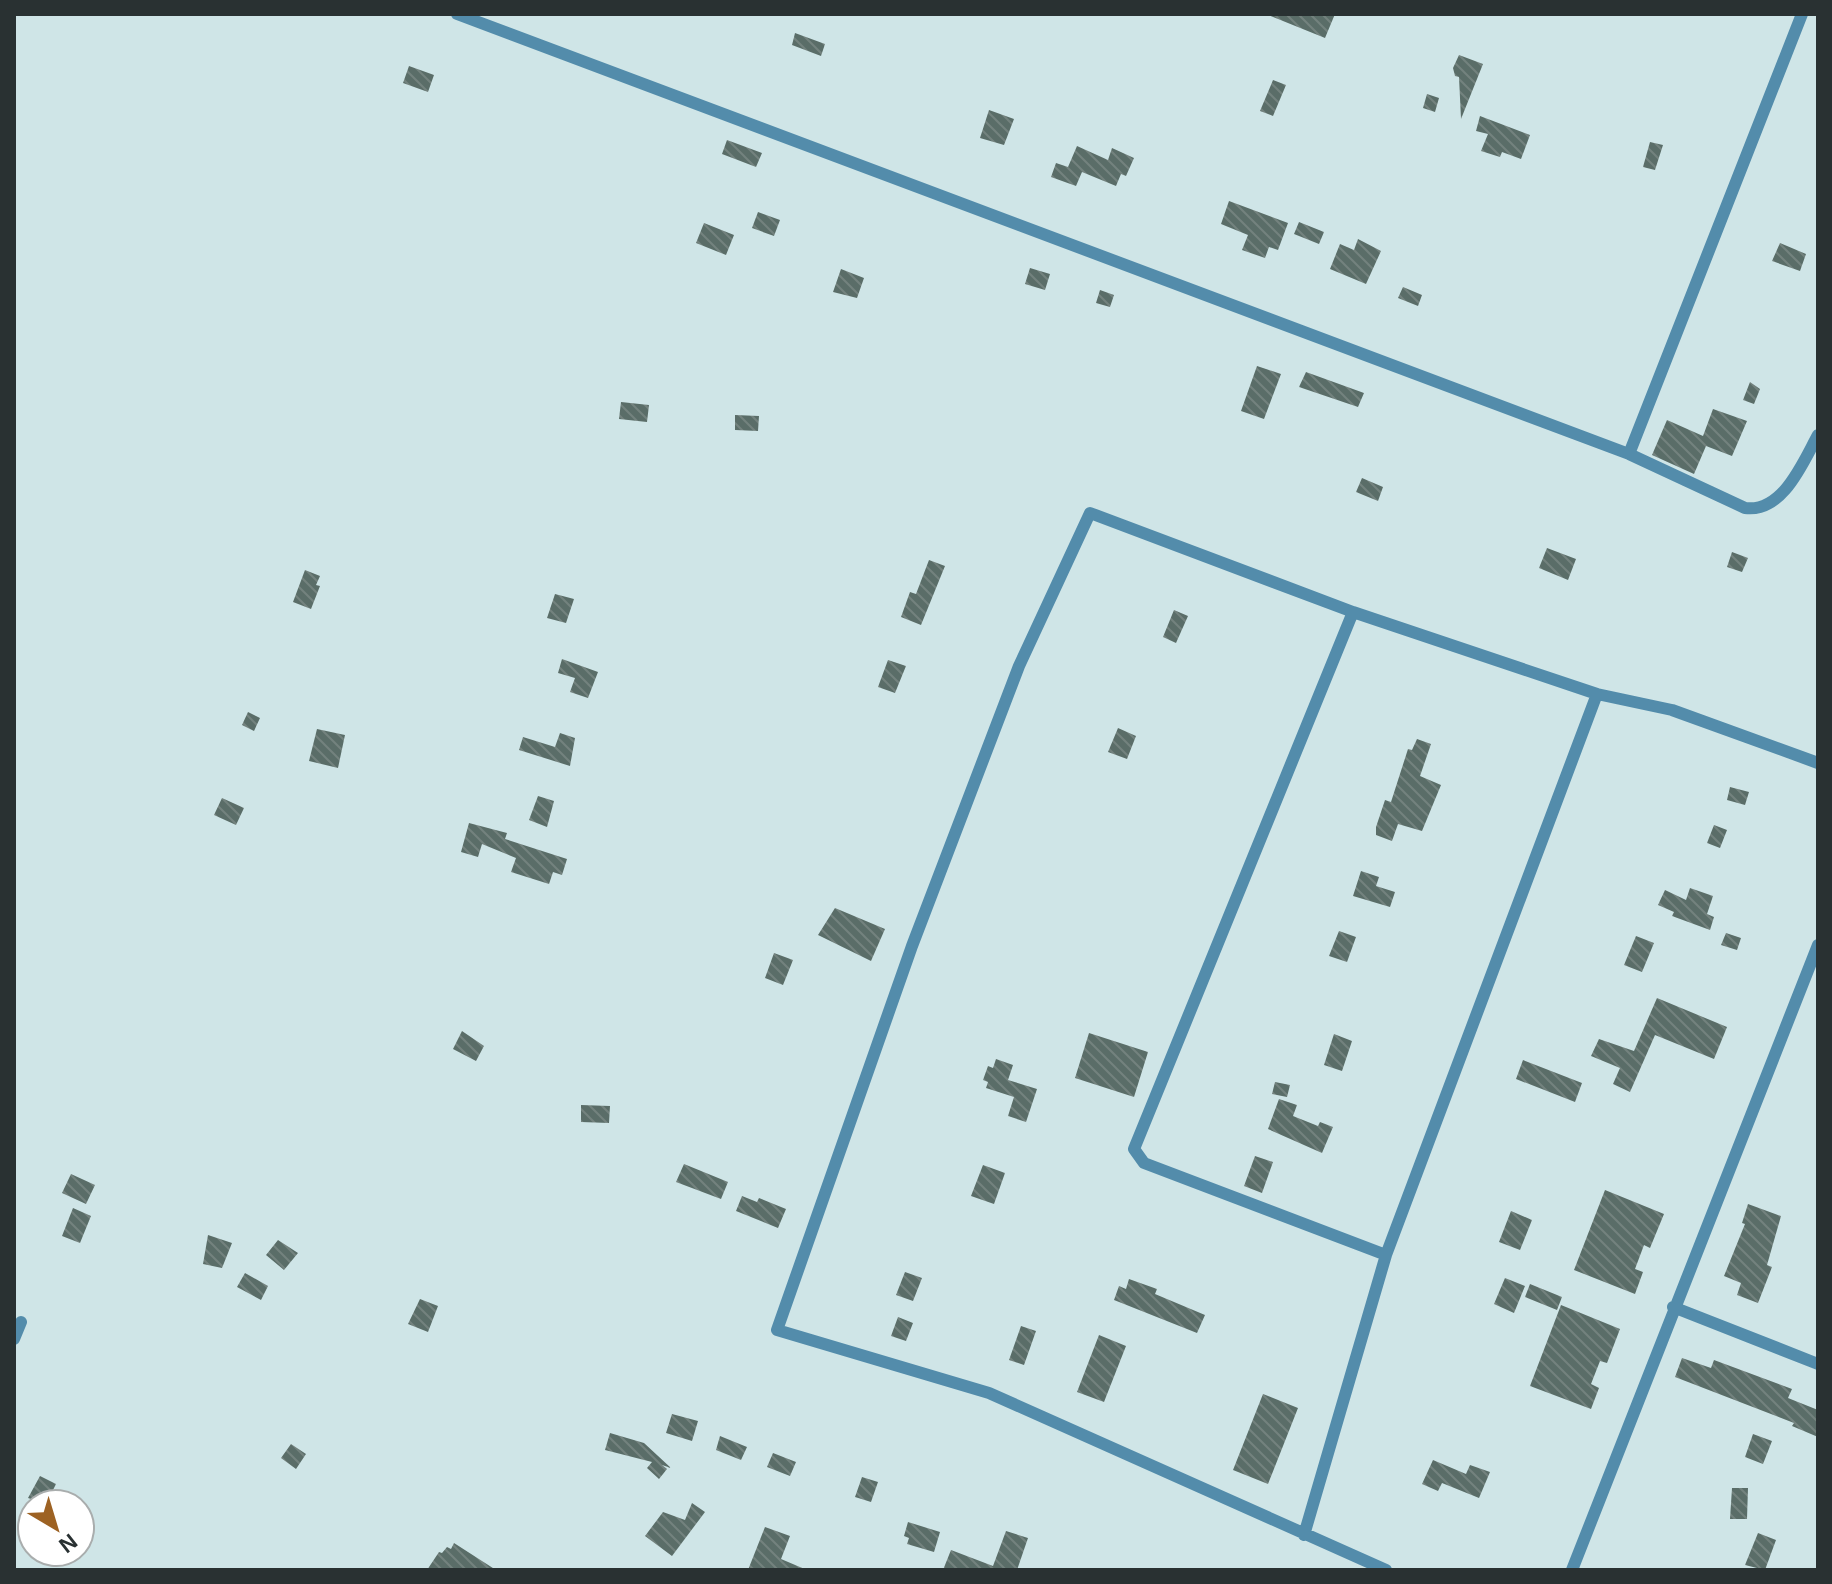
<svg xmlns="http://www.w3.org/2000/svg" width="1832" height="1584" font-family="Helvetica,sans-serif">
<defs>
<pattern id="building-back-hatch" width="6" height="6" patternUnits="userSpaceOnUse" patternTransform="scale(2)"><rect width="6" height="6" fill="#5a6d68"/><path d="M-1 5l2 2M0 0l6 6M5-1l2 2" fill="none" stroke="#73827e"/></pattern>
</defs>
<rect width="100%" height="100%" fill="#cfe5e7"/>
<!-- building -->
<path fill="url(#building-back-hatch)" d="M1266,14h69l-10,24z
M795,33l30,11 -4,12 -29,-11z
M1459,55l24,9 -22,55 -2,-42 -4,-1 -2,-8z
M409,66l25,9 -6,17 -25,-9z
M1273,80l13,5 -13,31 -13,-5z
M1427,94l12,4 -4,14 -12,-4z
M989,110l25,9 -10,26 -24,-7z
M1480,116l50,19 -9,24 -19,-7 -2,5 -19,-6 7,-17 -12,-3z
M727,140l35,13 -6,14 -34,-13z
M1650,142l13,3 -8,25 -12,-3z
M1077,146l31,14 4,-12 22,10 -8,18 -5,-2 -5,12 -34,-14 -6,14 -25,-9 5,-14 12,4z
M1229,201l59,22 -10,27 -9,-3 -4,11 -23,-8 6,-15 -27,-11z
M758,212l22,8 -6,16 -22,-8z
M1299,222l25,10 -5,12 -25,-10z
M704,223l30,12 -8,20 -30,-12z
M1358,239l23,12 -15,33 -36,-15 10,-25 14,6z
M1780,243l26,11 -6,17 -28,-10z
M1030,268l20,6 -5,16 -20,-6z
M841,269l23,9 -7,20 -24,-6z
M1403,287l19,8 -4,11 -20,-8z
M1100,290l14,5 -4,12 -14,-4z
M1257,366l24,8 -17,45 -23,-8z
M1306,372l58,21 -6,14 -59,-20z
M1750,382l10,7 -6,15 -11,-4z
M621,402l28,3 -2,17 -28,-3z
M1713,409l34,12 -15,35 -26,-10 -12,28 -42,-19 15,-35 36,16z
M735,415l24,1 -1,15 -23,-1z
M1362,478l21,9 -5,14 -22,-9z
M1547,548l29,11 -8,21 -29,-12z
M1732,552l16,6 -6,14 -15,-5z
M929,560l16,6 -24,59 -20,-8 9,-25 6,2z
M305,570l15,6 -4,9 4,1 -9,23 -18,-7z
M555,594l19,5 -8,24 -19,-5z
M1174,610l14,6 -12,27 -13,-6z
M562,659l36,13 -10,26 -18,-6 5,-14 -17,-5z
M888,660l18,6 -11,27 -17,-6z
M248,712l12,6 -6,13 -12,-6z
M1118,728l18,8 -9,23 -19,-7z
M317,729l28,6 -7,33 -29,-7z
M560,733l15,5 -5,28 -51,-16 4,-13 32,10z
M1417,739l14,5 -11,32 21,9 -19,46 -24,-7 -6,17 -16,-6v-8l9,-27 6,2 17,-53 4,1z
M1730,787l19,5 -4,13 -18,-5z
M538,796l16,5 -7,26 -18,-7z
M222,798l22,10 -8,17 -22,-10z
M469,823l38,10 -2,6 62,20 -5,16 -9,-3 -4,12 -38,-12 5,-14 -34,-14 -4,13 -17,-5z
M1714,825l13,5 -7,18 -13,-5z
M1361,871l18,6 -3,9 19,6 -5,15 -37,-11z
M1690,888l23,8 -6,18 7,3 -4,13 -38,-14 2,-4 -16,-7 7,-15 21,10z
M835,908l50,21 -14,32 -53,-26z
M1339,931l17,6 -9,25 -18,-6z
M1726,933l15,5 -4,12 -16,-5z
M1636,936l18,7 -12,29 -18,-7z
M774,953l19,7 -10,25 -18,-7z
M1657,998l70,29 -13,32 -59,-24 -25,57 -17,-8 7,-16 -29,-12 8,-17 35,12z
M462,1031l22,15 -8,15 -23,-12z
M1089,1033l59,19 -14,45 -59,-19z
M1334,1034l18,7 -10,30 -18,-6z
M996,1059l17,6 -5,15 29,9 -11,33 -18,-6 6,-19 -28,-9 2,-6 -5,-2 5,-14 5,2z
M1523,1060l59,23 -7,19 -59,-23z
M1275,1082l15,3 -3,12 -15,-3z
M1279,1099l18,6 -4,11 25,10 2,-4 13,5 -11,26 -54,-24z
M581,1105l29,1 -1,17 -28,-1z
M1255,1156l18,6 -11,31 -18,-7z
M684,1164l44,18 -7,17 -45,-17z
M983,1165l22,8 -11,31 -23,-8z
M71,1174l24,11 -9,19 -24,-11z
M1605,1190l59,24 -14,34 -6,-3 -9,24 8,3 -8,22 -61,-24z
M742,1196l15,6 2,-4 27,11 -8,19 -42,-17z
M1748,1204l33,12 -14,49 5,2 -14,36 -21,-8 4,-12 -17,-7 21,-52 -3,-1z
M73,1208l18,8 -11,27 -18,-7z
M1511,1211l21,9 -12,30 -21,-8z
M208,1235l24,8 -10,25 -19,-4z
M278,1240l20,13 -14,17 -18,-15z
M905,1272l17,6 -9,23 -17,-6z
M245,1273l23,13 -7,14 -24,-13z
M1505,1278l20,8 -11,27 -20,-9z
M1129,1279l28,10 -2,5 50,21 -8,18 -83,-33 5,-14 7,3z
M1530,1284l32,13 -5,13 -32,-13z
M420,1299l18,7 -10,26 -20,-8z
M1561,1305l59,24 -13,34 -7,-2 -9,23 8,4 -8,21 -61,-23z
M898,1317l15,6 -7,18 -15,-5z
M1021,1326l15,5 -12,34 -15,-5z
M1099,1335l27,11 -22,56 -27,-10z
M1682,1358l29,10 3,-8 78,29 -4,9 30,12v27l-26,-11 2,-3 -119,-46z
M1263,1394l35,14 -30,76 -35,-14z
M672,1414l26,7 -6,20 -26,-8z
M610,1433l34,10 27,25 -9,-3 5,4 -8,10 -12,-11 5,-6 -47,-12z
M1753,1434l19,7 -9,23 -18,-7z
M720,1436l27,11 -6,13 -25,-10z
M291,1444l15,10 -10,15 -15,-11z
M773,1453l23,9 -6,14 -23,-9z
M1433,1460l33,14 4,-9 20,7 -11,26 -37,-15 -4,8 -16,-7z
M40,1476l16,8 -10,20 -18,-6z
M862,1477l16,5 -7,20 -16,-5z
M1732,1488h16l-1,31h-17z
M692,1503l13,9 -33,44 -27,-20 18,-24 22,8z
M908,1522l32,10 -6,20 -27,-8 2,-6 -5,-2z
M765,1527l25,9 -9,23 26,11h-59z
M1006,1531l22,7 -11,32h-74l8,-20 42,16z
M1758,1533l18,7 -11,30 -20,-5z
M454,1543l42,27h-69l12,-18 3,1 5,-6 4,2z"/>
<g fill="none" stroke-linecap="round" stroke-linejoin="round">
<!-- minor -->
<path stroke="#538cab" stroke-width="12" d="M457,14l1172,440 116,54c38,5 58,-46 73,-73
M1629,454l173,-440
M1353,612l-219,537 10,14 242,92
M1597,694l75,16 146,53
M1673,1307l145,57
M14,1339l7,-17
M1304,1535l82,-280 211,-561 -244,-82 -263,-99 -71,153 -107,280 -135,384 212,63 397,177
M1572,1570l246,-625"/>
</g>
<!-- border -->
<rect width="1832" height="1584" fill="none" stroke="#293132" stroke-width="32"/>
<!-- north arrow -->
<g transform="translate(56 1528) rotate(142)"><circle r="38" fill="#ffffff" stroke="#a9adad" stroke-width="2"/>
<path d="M0-6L14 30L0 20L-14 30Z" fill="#9d6223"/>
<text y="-12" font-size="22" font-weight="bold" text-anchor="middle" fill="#293132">N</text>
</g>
</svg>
